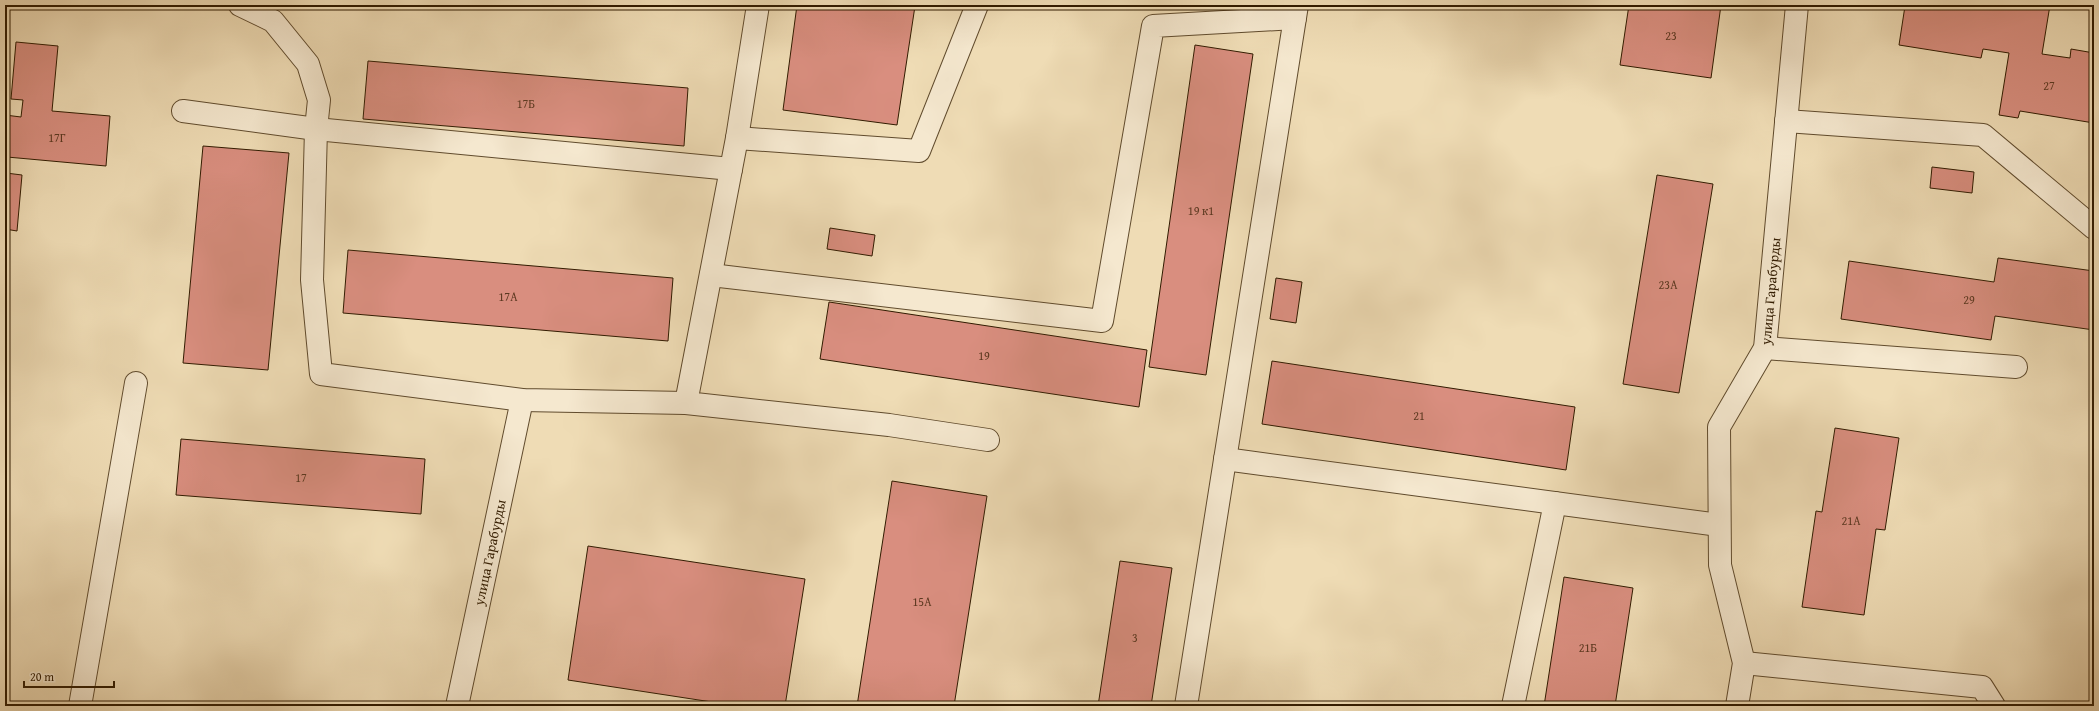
<svg xmlns="http://www.w3.org/2000/svg" width="2099" height="711" font-family="'Gentium Book Plus',serif">
<rect width="100%" height="100%" fill="#efdcb5"/>
<filter id="stains"><feTurbulence type="fractalNoise" baseFrequency=".005" numOctaves="4"/><feColorMatrix values="0 0 0 0 .2 0 0 0 0 .09 0 0 0 0 .02 0 0 0 .5 -.17"/></filter>
<radialGradient id="worn" r=".72"><stop offset=".6" stop-color="#630" stop-opacity="0"/><stop offset="1" stop-color="#630" stop-opacity=".3"/></radialGradient>
<!-- building -->
<path fill="#d98e7f" stroke="#311b00" d="M797,5h138v3l-20,-2 -18,119 -114,-15z
M1629,5h92l-10,73 -91,-13z
M1900,5h150l-8,49 28,4 1,-9 23,4v70l-74,-12 -2,7 -19,-3 10,-62 -26,-4 -2,9 -82,-13 6,-39z
M16,42l42,4 -6,65 58,5 -4,50 -99,-9 -1,16 16,2 -5,56 -12,-2v-114l16,2 2,-17 -12,-1z
M1195,45l58,9 -47,321 -57,-8z
M368,61l320,27 -4,58 -321,-27z
M203,146l86,7 -21,217 -85,-7z
M1932,167l42,5 -2,21 -42,-5z
M1657,175l56,9 -34,209 -56,-9z
M830,228l45,7 -3,21 -45,-7z
M348,250l325,28 -5,63 -325,-28z
M1998,258l96,13v59l-99,-14 -4,24 -150,-21 8,-58 145,21z
M1276,278l26,4 -6,41 -26,-4z
M829,302l318,48 -8,57 -319,-48z
M1272,361l303,46 -9,63 -304,-46z
M1835,428l64,10 -14,92 -9,-1 -12,86 -62,-8 14,-96 6,1z
M181,439l244,20 -4,55 -245,-19z
M892,481l95,15 -33,210h-97z
M588,546l217,33 -20,127h-47l-170,-26z
M1120,561l52,7 -21,138h-53z
M1564,577l69,11 -18,118h-71z"/>
<g fill="none" stroke-linecap="round" stroke-linejoin="round">
<defs>
<g id="minor">
<path d="M240,5l33,16 35,43 11,36 -3,29 -4,151 9,94 201,26 164,3"/>
<path d="M758,5l-21,133 -51,265 203,22 99,15"/>
<path d="M183,111l133,18 415,40"/>
<path d="M1786,121l197,14 111,93"/>
<path d="M737,138l182,13 58,-146"/>
<path d="M711,275l391,46 51,-295 142,-8"/>
<path d="M1765,348l251,19"/>
<path d="M1225,459l494,66"/>
<path d="M1744,663l238,24 12,19"/>
<path d="M80,706l56,-323"/>
<path id="s1" d="M457,706l65,-306"/>
<path d="M1186,706l111,-701"/>
<path d="M1513,706l42,-203"/>
<path id="s2" d="M1737,706l7,-43 -24,-98 -1,-138 46,-79 32,-343"/>
</g>
</defs>
<!-- minor casing -->
<use href="#minor" stroke="#604b2d" stroke-width="24"/>
<!-- minor -->
<use href="#minor" stroke="#f5e8cf" stroke-width="22"/>
</g>
<g text-anchor="middle" dominant-baseline="central" stroke-width="3" stroke-linejoin="round" paint-order="stroke">
<!-- number labels -->
<g font-size="12" fill="#5b3820">
<text x="1671" y="35">23</text>
<text x="2049" y="85">27</text>
<text x="526" y="103">17Б</text>
<text x="57" y="137">17Г</text>
<text x="1201" y="210">19 к1</text>
<text x="1668" y="284">23А</text>
<text x="508" y="296">17А</text>
<text x="1969" y="299">29</text>
<text x="984" y="355">19</text>
<text x="1419" y="415">21</text>
<text x="301" y="477">17</text>
<text x="1851" y="520">21А</text>
<text x="922" y="601">15А</text>
<text x="1135" y="637">3</text>
<text x="1588" y="647">21Б</text>
</g>
<!-- street labels -->
<g font-size="14" fill="#311b00" stroke="#f5e8cf">
<text stroke="none"><textPath href="#s2" startOffset="431">улица Гарабурды</textPath></text>
<text stroke="none"><textPath href="#s1" startOffset="157">улица Гарабурды</textPath></text>
</g>
</g>
<!-- margin -->
<rect width="2099" height="711" fill="none" stroke="#efdcb5" stroke-width="20"/>
<rect x="6" y="6" width="2087" height="699" fill="none" stroke="#311b00" stroke-width="2"/>
<rect x="10" y="10" width="2079" height="691" fill="none" stroke="#311b00"/>
<!-- scale -->
<path d="M24 681v6h90v-6" fill="none" stroke="#311b00" stroke-width="2"/>
<text x="30" y="681" font-size="12" fill="#311b00" stroke="#f5e8cf" stroke-width="3" paint-order="stroke">20 m</text>
<rect width="100%" height="100%" filter="url(#stains)"/>
<rect width="100%" height="100%" fill="url(#worn)"/>
</svg>
